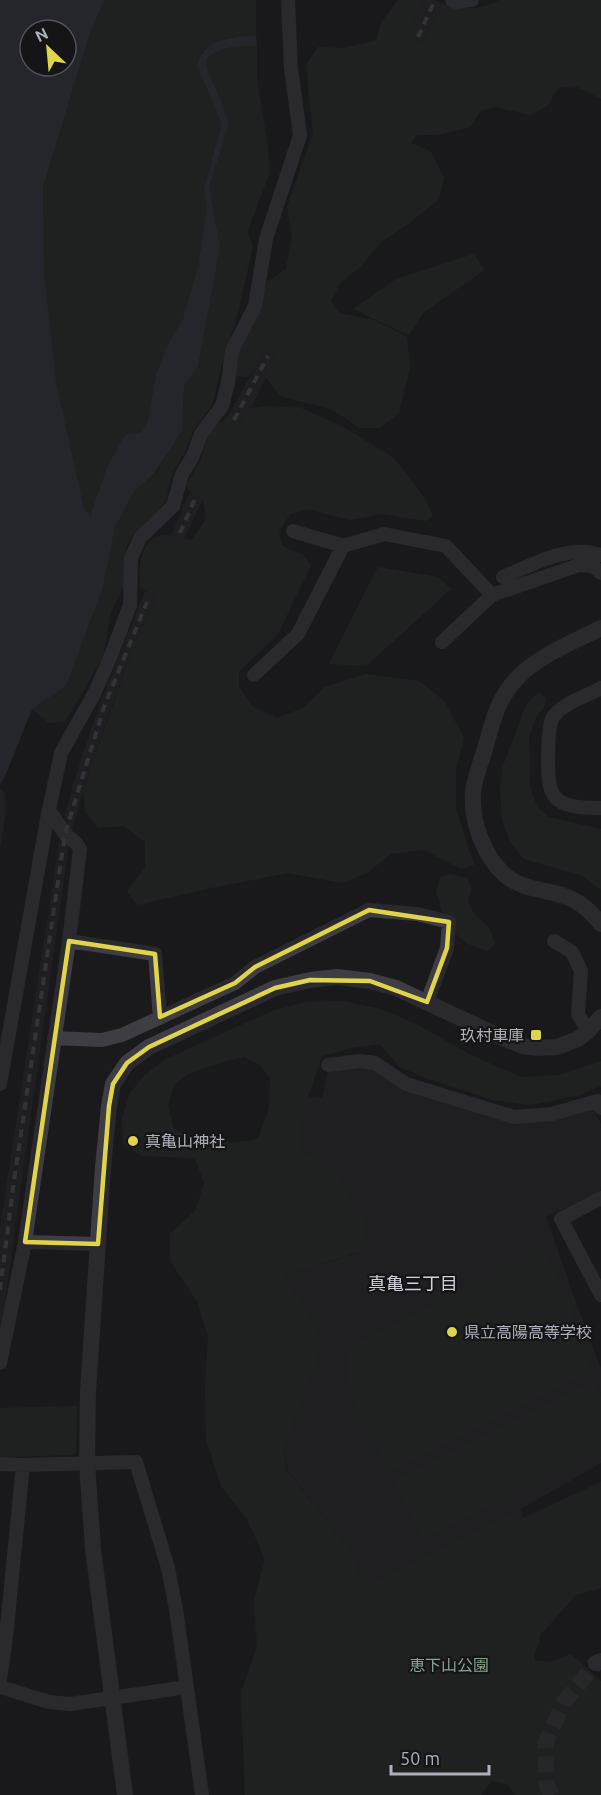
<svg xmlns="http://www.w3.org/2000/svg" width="601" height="1795" font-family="Ubuntu,'Noto Sans JP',sans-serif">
<rect width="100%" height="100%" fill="#1a1a1c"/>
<!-- built -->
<path fill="#272629" d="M423,0h11l8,3 -19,39 -13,-3 -3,-10z
M263,353l14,2 -26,53 -10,15 -14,-5z
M190,492l13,6 -19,41 -13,-4z
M145,591l11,7 -25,55 -22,60 -26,78 -14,52 -65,465 -4,18v-98l60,-391 12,-49 27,-82z
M353,1066l17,1 174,52 49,-10 8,15v67l-55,26 26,74 29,78v94l-80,46 -156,77 -17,-38 -60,-77 -5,-20 39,-105 -10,-28 -28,-42 74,-23 -52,-98 -7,-17 9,-41 14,1 6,-27z"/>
<!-- green -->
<path fill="#242c27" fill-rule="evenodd" d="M104,0h152v35l-30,3 -25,15 21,71 -18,64 3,20 -9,59 -15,52 -17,29 -10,27 -8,45 -6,12 -17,3 -18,32 -17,50 -6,-9 -28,-126 -12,-109 -1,-86 45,-148z
M398,0h25l-16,29 3,10 13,3 19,-39c18,6 40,8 57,-3h102v99l-25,-13 -18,2 -11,18 -17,9 -34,-8 -15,3 -11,17 -33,8h-20l-6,8 19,8 14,26 -5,22 -31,25 -27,18 -22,26 -18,14 -10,19 8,12 35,7 33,17 3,30 -11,46 -19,15h-20l-29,-19 -51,-13 -14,-19 10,-22 -13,-2 -14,24 -13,-1 1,-23 23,-46 7,-25 19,-13 6,-32 -5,-30 26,-74 -7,-68 12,-18 26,1 33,-8 3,-16z
M237,46h20v33l11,68 2,25 -23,60 6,14 -17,74 -13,40 -11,45 -19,26 -8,21 -11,17 -4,13 -4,19 -9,11 -25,24 -6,12 -2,37 -13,27 -8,45 -38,65 -16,1 -17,-14 34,-23 37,-99 12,-60 18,-34 21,-18 28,-44 2,-46 14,-19 22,-119 -11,-60 20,-63 -7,-21 -16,-36v-7l5,-6 11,-5z
M474,254l10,16 -61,43 -14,22 -56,-26 43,-30z
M269,406l32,2 44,20 49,30 30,39 9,18 -7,6 -44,-7 -32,6 -42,-11 -18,5 -11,18 3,14 21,9 8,10 -33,69 -39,38v15l14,20 24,11 26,-10 22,-21 41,-13 53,7 26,21 19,36 -8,31v40l18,56 -13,4 -37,-19 -33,4 -24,19 -25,10 -54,-10 -77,15 -74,17 -10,-14 18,-23v-26l-21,-16 -26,2 -12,-15 -3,-22 48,-138 25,-55 -16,-11c-1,-21 -1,-52 28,-52 8,0 16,4 24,5l14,-21 -3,-21 -13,-6 -4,-7 14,-23 9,-30 18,-14 14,5 10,-15z
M378,567l60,10 13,12 -85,77 -37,-2z
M538,692l8,6 -1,8 -9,11 -7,20 1,50 7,20 11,10 53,12v61l-18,-14 -59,-17 -14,-18 -8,-22 -2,-30 3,-23 23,-61z
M0,789l5,4 1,17 -6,38z
M449,874l19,4 3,11 -3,12 2,6 5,8 15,14 5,15 -8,7 -21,-8 -11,-10 -3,-14 -9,-6 -7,-22 4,-14z
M342,1001l39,8 35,15 55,31 50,22 39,-2 41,-14v25l-21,9 -49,10 -37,-5 -69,-22 -25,-11 -21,-23 -27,4 -30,8 -14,41 -9,41 7,17 24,8 35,59 2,12 -9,18 -74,24 28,42 10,28 -39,105 4,20 61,77 17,38 156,-77 2,9 78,-36v106l-25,7 -36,40c0,11 -7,16 -5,25l15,2 21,-8 30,27v114h-86l-7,-11 -16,-3 -12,14h-235l-4,-103 16,-45 -3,-45 11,-43 -18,-40 -26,-33 -15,-47 -1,-53 3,-50 -11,-35 -27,-40v-27l26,-24 8,-27 -9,-25 -53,-2 -19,-12 -1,-26 8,-25 14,-17 20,-16 108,-49 34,-9zM245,1057l15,8 10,13 -1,30 -11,31 -27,4 -19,-6 -28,-2 -10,-6 -6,-23 6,-22 16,-11 36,-12z
M540,1249l25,39 25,83 -202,100 -32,-62 -9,-33 1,-28z
M594,1380l7,18v49l-179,92 -29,-58z
M77,1406l-1,46 -2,3 -74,2v-49z"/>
<!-- water -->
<path fill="#333741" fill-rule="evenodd" d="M0,0h104l-16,39 -45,148 1,86 12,109 28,126 6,9 17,-50 18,-32 17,-3 6,-12 8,-45 10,-27 17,-29 15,-52 9,-59 -3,-20 18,-64 -25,-59c9,-28 34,-27 59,-30l1,11h-20l-14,3 -12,5 -5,6v7l16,36 7,21 -20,63 11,60 -22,119 -14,19 -2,46 -29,44 -20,18 -18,34 -12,60 -37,99 -34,23 -26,65 -6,10zM30,30h36v36h-36z"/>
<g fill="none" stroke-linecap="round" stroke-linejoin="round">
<!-- tertiary-tunnel -->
<path stroke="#38383c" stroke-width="16" stroke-dasharray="16 8" stroke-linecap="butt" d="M552,1795l-5,-9 -2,-42 19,-42 32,-39"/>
<!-- minor -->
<path stroke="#3e3d43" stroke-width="14" d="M452,0l4,2 16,-2
M293,531l50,15
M503,577c31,-13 65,-33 98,-22
M442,642l50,-47 87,-30 14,1 8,7
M254,675l44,-41 45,-88 41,-12 62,12 46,49
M601,688c-15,9 -37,14 -48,29 -6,9 -6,58 -3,69 0,3 4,10 6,12 11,11 31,9 45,10
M69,941l86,13 5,64
M554,941l18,11 9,19 -3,43 10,17
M54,1038l48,2 20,-5 113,-52 20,-16 114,-57 48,4 32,8 -2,26 -20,54
M328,1065l32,-4 15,2 31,21 108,33 38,-3 45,-13 4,7
M0,1084l48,-270 13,-61 33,-59 16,-36 20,-53 1,-47 9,-20 33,-32 9,-32 10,-16 9,-24 21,-28 6,-23 4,-32 23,-45 11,-67 34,-104 -9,-67 -3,-68
M601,1198l-40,21 40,76
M25,1242l73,2
M0,1363l25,-121 44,-301 11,-92 -3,-5 -12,-10 -12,-18 -5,-2
M0,1464l23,1 113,-3 32,106 8,41 26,186
M0,1679l6,-42 17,-172
M0,1687l49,15 21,2 117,-17"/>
<!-- tertiary -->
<path stroke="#3e3d43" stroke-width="16" d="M601,628c-28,14 -59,26 -82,48 -21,22 -25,41 -33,69 -4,15 -12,33 -13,48 -2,29 11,64 33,83 16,13 36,13 55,19 18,5 28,15 40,29
M596,1663l5,-2
M125,1795l-32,-246 -6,-86 1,-72 15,-224 6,-61 4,-22 14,-21 22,-16 126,-59 35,-8 27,-3 33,4 26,7 107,50 20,8 14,2 20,-1 21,-8 10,-8 13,-14"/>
<!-- rail -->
<path stroke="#535359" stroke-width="4" stroke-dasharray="8 6" stroke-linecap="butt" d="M418,37l17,-37
M234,420l34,-64
M180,533l15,-34
M0,1290l13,-102 52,-354 39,-127 43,-105"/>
</g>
<!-- marked area -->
<path d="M0 0H601V1795H0ZM369,910l80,12 -2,26 -20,54 -57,-21 -60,-1 -35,8 -126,59 -22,16 -14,21 -4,22 -11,138 -73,-2 44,-301 86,13 5,63 75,-34 20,-16z" fill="#1a1a1c" fill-opacity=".55" fill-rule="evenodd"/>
<path fill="none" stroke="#e1d44d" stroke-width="4.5" stroke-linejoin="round" d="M369,910l80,12 -2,26 -20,54 -57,-21 -60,-1 -35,8 -126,59 -22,16 -14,21 -4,22 -11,138 -73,-2 44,-301 86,13 5,63 75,-34 20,-16z"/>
<!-- markers -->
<g fill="#e1d44d" stroke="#151517" stroke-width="2">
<rect x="530" y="1029" width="12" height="12" rx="3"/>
<circle cx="133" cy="1141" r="6"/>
<circle cx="452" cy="1332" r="6"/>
</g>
<g text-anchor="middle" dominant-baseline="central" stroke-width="4.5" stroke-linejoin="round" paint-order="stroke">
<!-- poi labels -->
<g font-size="16" fill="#aeafba" stroke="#151517" text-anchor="start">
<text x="524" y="1035" text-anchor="end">玖村車庫</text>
<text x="145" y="1141">真亀山神社</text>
<text x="464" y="1332">県立高陽高等学校</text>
</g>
<!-- park labels -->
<g font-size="16" fill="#87a390" stroke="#151517">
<text x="449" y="1665">恵下山公園</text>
</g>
<!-- neighbourhood labels -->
<g font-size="18" fill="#cecfd7" stroke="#151517">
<text x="413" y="1283">真亀三丁目</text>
</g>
</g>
<!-- north arrow -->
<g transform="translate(48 48) rotate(334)"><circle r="28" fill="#151517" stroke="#525358" stroke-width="1.5"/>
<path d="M0-4.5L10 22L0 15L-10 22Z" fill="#e1d44d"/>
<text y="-9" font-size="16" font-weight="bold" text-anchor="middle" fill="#aeafba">N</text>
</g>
<!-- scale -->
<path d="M391 1765v9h98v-9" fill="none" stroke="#aeafba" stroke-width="3"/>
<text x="400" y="1765" font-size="18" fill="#aeafba" stroke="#151517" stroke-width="4.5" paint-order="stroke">50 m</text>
</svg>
